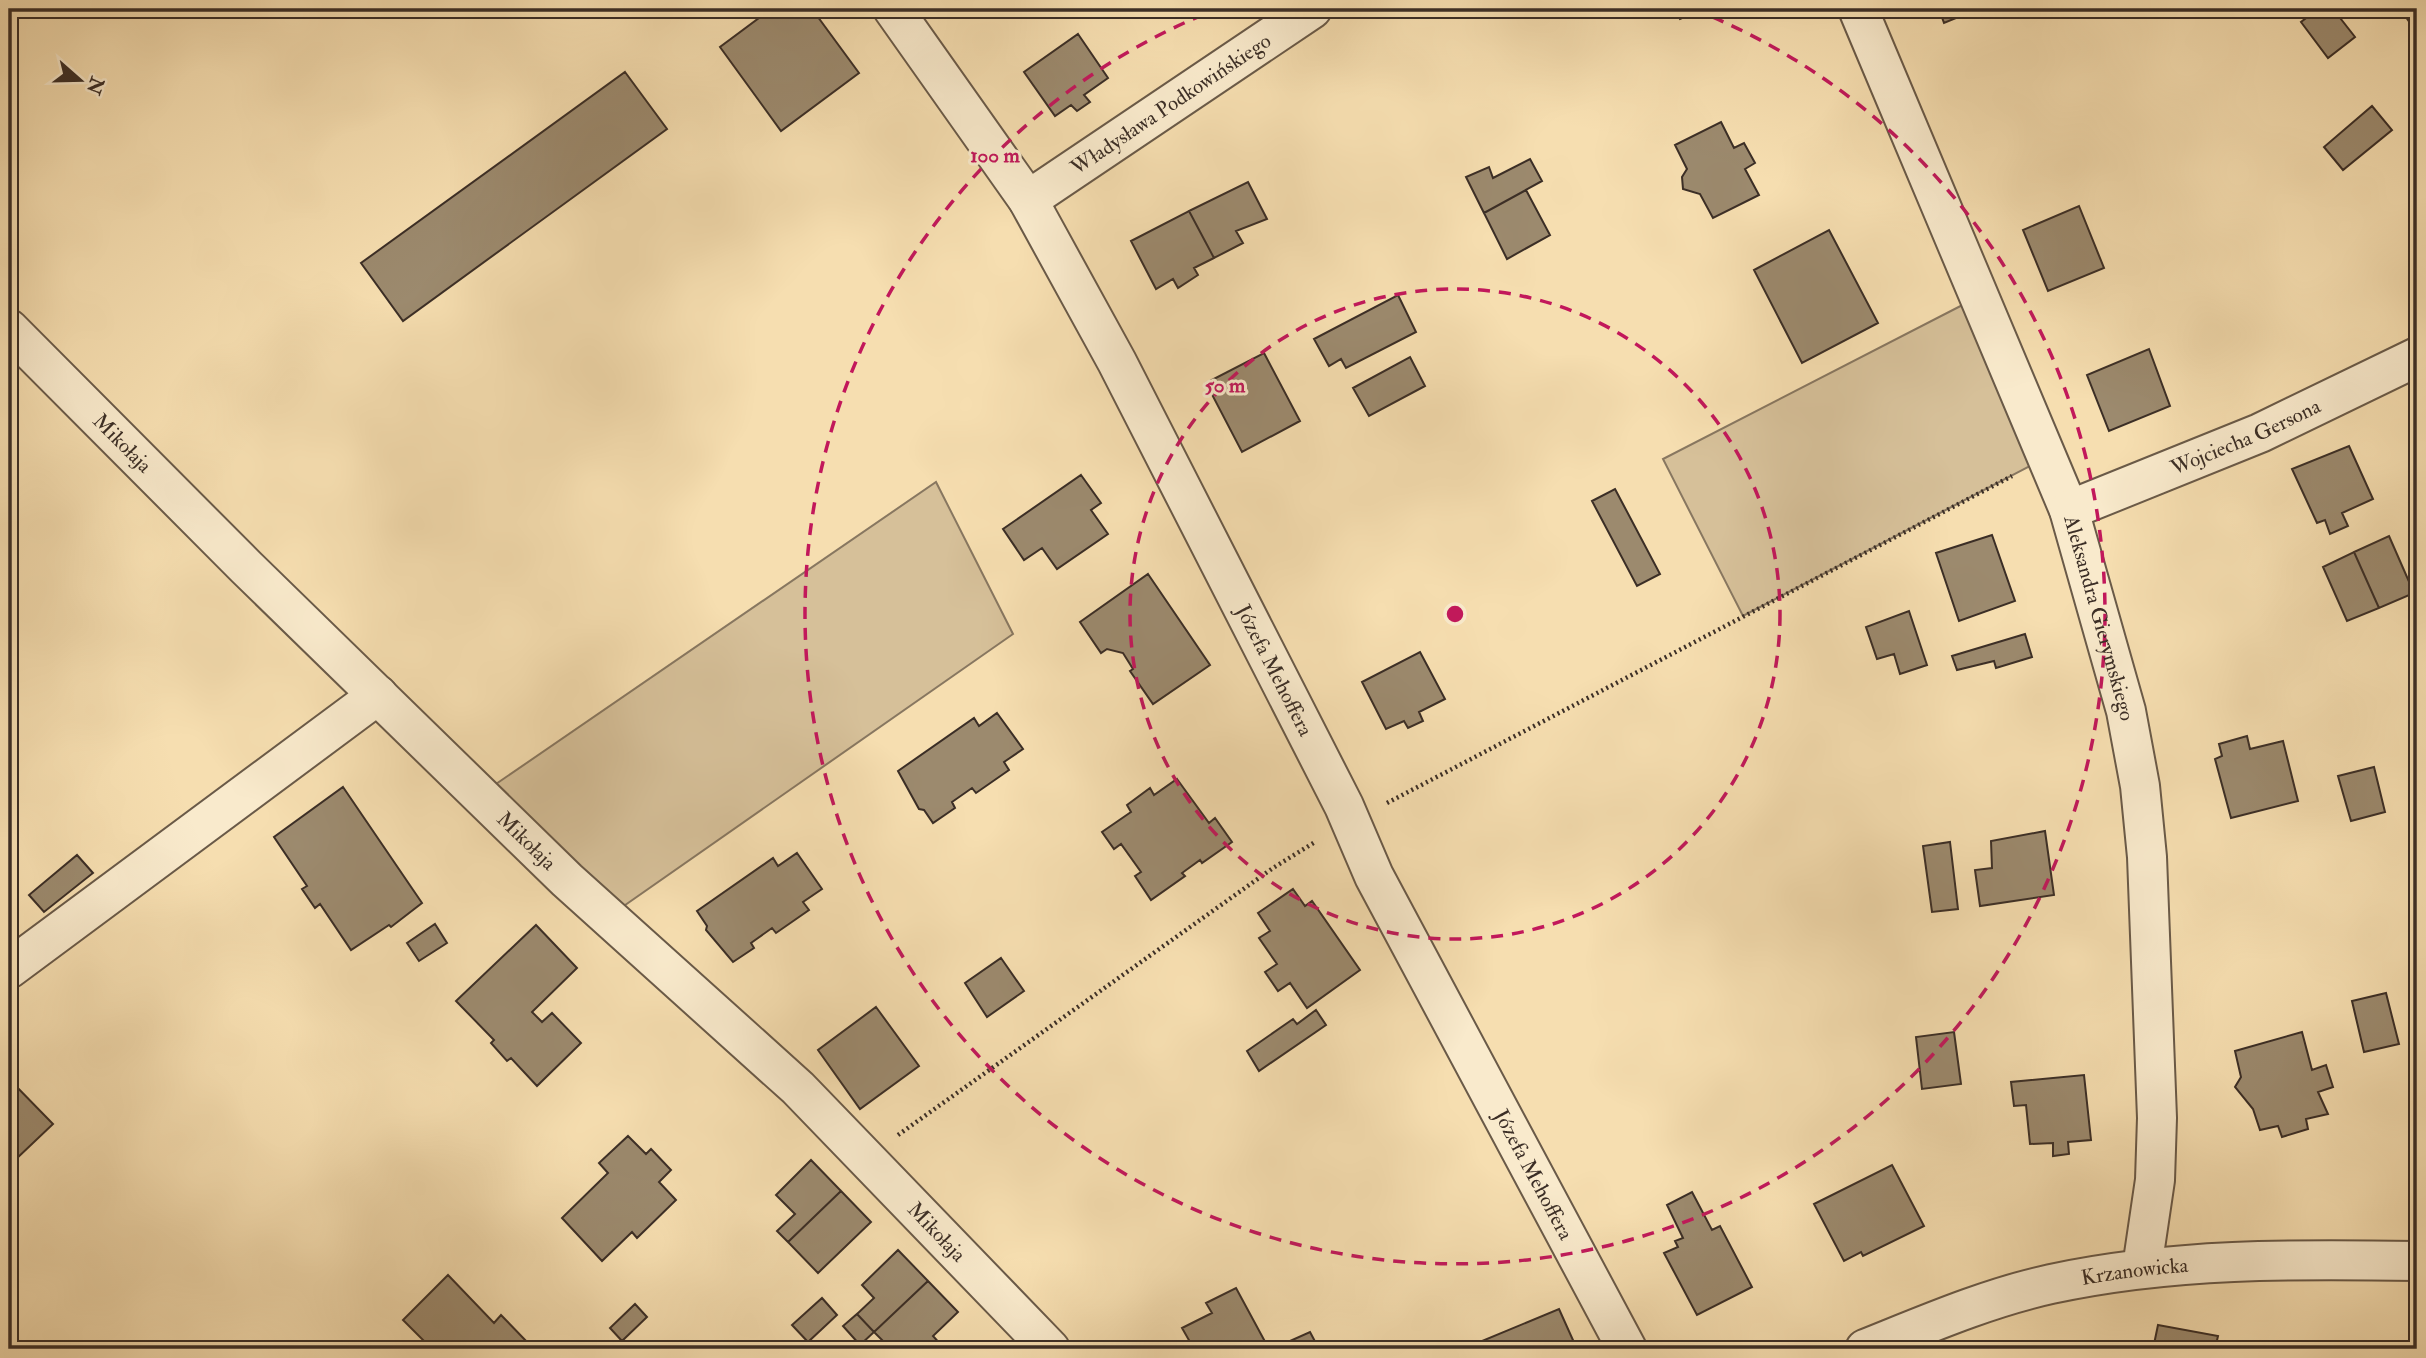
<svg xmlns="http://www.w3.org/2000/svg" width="2426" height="1358" font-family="'IM FELL Double Pica',serif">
<rect width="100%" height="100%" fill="#f6deb0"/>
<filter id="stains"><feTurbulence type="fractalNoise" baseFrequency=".00286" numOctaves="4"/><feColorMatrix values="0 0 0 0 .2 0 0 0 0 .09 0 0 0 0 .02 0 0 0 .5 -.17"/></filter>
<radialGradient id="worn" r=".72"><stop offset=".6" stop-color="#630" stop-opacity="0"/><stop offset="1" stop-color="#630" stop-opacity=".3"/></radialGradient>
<!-- green -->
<path fill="#d6c099" stroke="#887760" stroke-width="2" d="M1980,296l67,161 -304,159 -80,-157z
M936,482l77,152 -405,283 -128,-122z"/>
<!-- building -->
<path fill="#9c8a6e" stroke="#3b2e26" stroke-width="2" d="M771,9h41l47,64 -78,58 -61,-84z
M1675,9h28l-23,10z
M1939,9h39l-34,14z
M2318,9h15l22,28 -27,21 -27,-36z
M2394,9h23v24l-16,-23 -5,2z
M1078,34l30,44 -24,17 6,7 -13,9 -6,-6 -16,11 -31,-44z
M625,72l42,57 -264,192 -42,-58z
M2372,106l20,24 -49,40 -19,-23z
M1721,122l13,26 10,-5 11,20 -10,6 14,26 -46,23 -13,-24 -17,-5 -1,-12 5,-8 -12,-24z
M1530,159l12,22 -58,32 -18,-36 23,-10 4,11z
M1248,182l19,37 -31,12 7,12 -29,15 -25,-47z
M1526,190l24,45 -43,24 -23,-46z
M2079,206l25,62 -56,23 -25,-61z
M1189,211l25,47 -20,10 4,7 -20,13 -5,-9 -17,10 -25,-48z
M1829,230l49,93 -76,40 -48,-93z
M1398,295l18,37 -70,36 -5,-9 -12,7 -15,-27z
M2149,349l21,57 -61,25 -22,-56z
M1264,353l36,68 -58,31 -36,-69z
M1410,357l15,29 -56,30 -16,-28z
M2349,446l24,53 -31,14 6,13 -18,8 -5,-14 -8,3 -25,-54z
M1081,475l20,28 -10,7 17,24 -51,35 -15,-21 -18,12 -21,-31z
M1615,489l45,85 -23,12 -45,-85z
M1992,535l23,66 -56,20 -23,-68z
M2389,536l25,57 -35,15 -25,-56z
M2354,552l25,56 -32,13 -24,-54z
M1148,574l62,91 -57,39 -23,-33 3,-2 -10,-16 -16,-4 -6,4 -21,-31z
M1909,611l18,54 -27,9 -6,-20 -17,5 -11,-32z
M2025,634l7,23 -36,11 -2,-7 -37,9 -5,-14z
M1420,652l25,47 -26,13 4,9 -15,7 -4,-7 -18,8 -24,-47z
M997,713l26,36 -19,13 5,8 -33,23 -4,-5 -20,14 3,6 -22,15 -9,-13 -5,-1 -21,-38 76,-53 5,8z
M2247,736l3,13 33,-8 15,60 -67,17 -16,-59 7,-3 -3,-12z
M2374,767l11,45 -34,9 -13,-45z
M1177,779l32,44 6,-5 17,24 -30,21 -2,-3 -18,13 3,3 -34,24 -16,-24 6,-4 -20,-28 -7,5 -12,-17 29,-20 -4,-7 23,-17 4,7z
M343,787l79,116 -31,24 -2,-2 -38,25 -31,-46 -5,4 -13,-19 5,-3 -33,-49z
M2045,831l9,64 -74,11 -5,-36 17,-2 -1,-27z
M1950,842l8,67 -26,3 -9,-66z
M797,853l25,36 -19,13 6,8 -33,23 -4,-5 -21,15 3,5 -21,14 -27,-32 1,-4 -10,-15 76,-53 5,8z
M77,855l16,18 -49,39 -15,-17z
M1293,889l12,17 7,-5 48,69 -53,38 -17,-25 -12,8 -13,-19 12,-8 -18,-26 11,-7 -12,-18z
M435,924l12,19 -28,18 -12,-18z
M536,925l41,43 -45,44 10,10 10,-9 29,30 -44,43 -26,-28 -4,3 -16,-18 3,-3 -38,-39z
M1001,958l23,33 -37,26 -22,-34z
M2386,993l13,51 -35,8 -12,-51z
M876,1007l43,59 -59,43 -42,-59z
M1316,1010l10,15 -67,46 -12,-20 46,-32 4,5z
M1954,1032l7,52 -39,5 -6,-52z
M2302,1032l10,38 14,-5 7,22 -15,5 10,22 -22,5 2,10 -26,8 -4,-11 -18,4 -7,-21 -18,-22 6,-10 -6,-26z
M2084,1075l7,65 -23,2 1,12 -16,2v-13l-23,1 -4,-39 -12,1 -3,-24z
M9,1079l44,45 -39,37 -5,-6z
M628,1136l18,18 5,-5 20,21 -12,12 17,18 -39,38 -5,-6 -30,29 -40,-43 46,-45 -9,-10z
M811,1160l30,31 -53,51 -11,-11 18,-17 -19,-19z
M1892,1165l32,61 -61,30 -2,-4 -17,9 -30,-57z
M841,1191l30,31 -53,51 -30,-31z
M1692,1192l20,38 8,-4 32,61 -55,28 -33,-62 14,-6 -3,-6 8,-3 -16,-33z
M898,1250l30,31 -54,51 -17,-18 17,-16 -12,-13z
M448,1275l46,48 7,-8 29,30 -4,4h-94l-29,-29z
M928,1281l30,31 -25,24 10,11 -52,2 -17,-17z
M1236,1288l33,61h-75l-12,-21 30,-15 -6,-10z
M822,1298l15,17 -29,27 -16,-17z
M635,1304l12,13 -25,24 -12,-13z
M1559,1309l18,40h-91l-4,-8z
M857,1314l17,18 -14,13 -17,-19z
M2158,1325l60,11 -3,13h-62z
M1310,1332l9,17h-24l-5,-8z"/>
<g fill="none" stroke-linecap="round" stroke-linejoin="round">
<defs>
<g id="minor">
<path id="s1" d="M893,9l135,191 89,162 227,444 30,70 253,473"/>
<path id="s2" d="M1858,9l211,501 57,201 14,75 7,71 10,261 -2,62 -13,88"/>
<path id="s3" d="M1028,200l284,-191"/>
<path id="s4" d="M9,329l237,238 321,313 231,208 252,261"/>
<path id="s5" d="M2069,510l191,-77 157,-76"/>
<path d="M9,969l369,-274"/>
<path id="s6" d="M1865,1349c60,-24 122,-51 186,-65 121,-26 243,-25 366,-23"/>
</g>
</defs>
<!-- minor casing -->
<use href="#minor" stroke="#6a5a48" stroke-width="42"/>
<!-- path -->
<path stroke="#3b2e26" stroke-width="4.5" stroke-dasharray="2 3.5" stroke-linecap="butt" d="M1387,803l625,-327
M898,1135l375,-267 42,-26"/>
<!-- minor -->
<use href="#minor" stroke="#f9eacc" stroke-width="38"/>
</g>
<!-- distance rings -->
<g fill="none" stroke="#c2185b" stroke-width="3.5" stroke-dasharray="12 9">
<circle cx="1455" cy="614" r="325"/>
<path d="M1693 9A650 650 0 1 1 1217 9"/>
</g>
<g text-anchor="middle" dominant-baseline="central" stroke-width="6" stroke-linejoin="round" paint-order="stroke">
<!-- street labels -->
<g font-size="21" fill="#3b2e26" stroke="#f9eacc">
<text stroke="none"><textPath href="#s3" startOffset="172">Władysława Podkowińskiego</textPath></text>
<text stroke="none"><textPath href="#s5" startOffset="191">Wojciecha Gersona</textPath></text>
<text stroke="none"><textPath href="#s4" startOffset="161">Mikołaja</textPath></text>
<text stroke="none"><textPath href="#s2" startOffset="656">Aleksandra Gierymskiego</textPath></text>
<text stroke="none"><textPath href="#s1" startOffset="765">Józefa Mehoffera</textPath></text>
<text stroke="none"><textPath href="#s4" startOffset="728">Mikołaja</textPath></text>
<text stroke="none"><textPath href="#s1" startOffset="1332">Józefa Mehoffera</textPath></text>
<text stroke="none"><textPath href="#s4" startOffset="1295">Mikołaja</textPath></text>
<text stroke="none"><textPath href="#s6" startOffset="282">Krzanowicka</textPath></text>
</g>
</g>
<circle cx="1455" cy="614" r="10" fill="#c2185b" stroke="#f9eacc" stroke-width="3.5"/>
<g font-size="21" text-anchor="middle" font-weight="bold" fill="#c2185b" stroke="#f9eacc" stroke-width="6" stroke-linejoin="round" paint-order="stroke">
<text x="995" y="162">100 m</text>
<text x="1225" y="392">50 m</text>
</g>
<!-- margin -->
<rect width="2426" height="1358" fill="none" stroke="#f6deb0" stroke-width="35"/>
<rect x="10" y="10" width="2405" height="1337" fill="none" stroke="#3b2e26" stroke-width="3.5"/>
<rect x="18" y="18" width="2391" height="1323" fill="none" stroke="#3b2e26" stroke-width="2"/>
<!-- north arrow -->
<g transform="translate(80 80) rotate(110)" stroke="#f9eacc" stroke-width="5" paint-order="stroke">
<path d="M0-5L12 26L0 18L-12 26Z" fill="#3b2e26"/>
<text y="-10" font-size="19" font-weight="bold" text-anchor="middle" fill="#3b2e26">N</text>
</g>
<rect width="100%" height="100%" filter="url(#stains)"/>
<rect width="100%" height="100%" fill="url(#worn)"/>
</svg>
